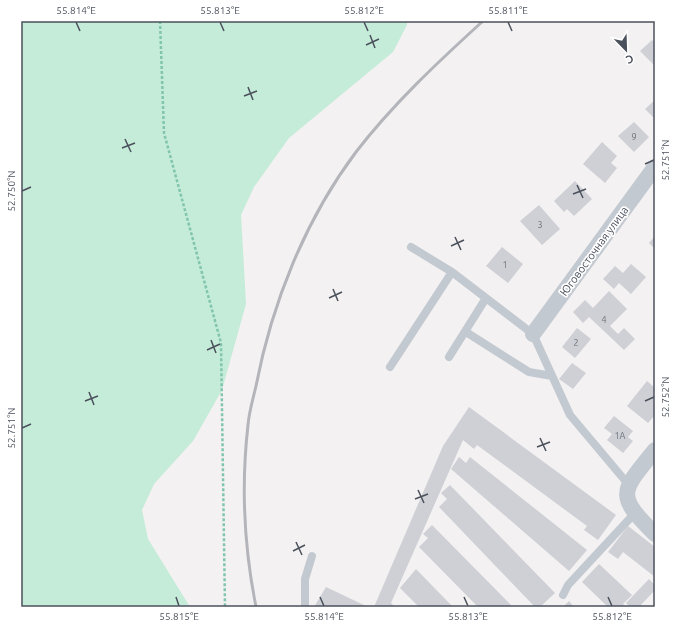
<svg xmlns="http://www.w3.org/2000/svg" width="676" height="628" font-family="Ubuntu,sans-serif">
<rect width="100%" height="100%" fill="#f3f1f1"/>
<!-- green -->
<path fill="#c5ebd9" d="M21,21h386v4l-14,27 -104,86 -35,49 -13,28 5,89 -24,86 -29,51 -39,43 -12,26 6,29 42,68h-169z"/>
<!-- building -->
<path fill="#ced0d5" d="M652,40l3,3v23l-15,-15z
M655,100v19l-10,-10z
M634,122l15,15 -15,15 -16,-16z
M602,142l15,14 -6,7 6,5 -12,15 -22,-19z
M575,181l17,18 -18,17 -7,-7 -3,3 -10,-11z
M539,205l21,24 -18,16 -22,-24z
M655,236v13l-6,-6z
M502,247l21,17 -15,19 -22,-17z
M631,264l15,13 -15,17 -12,-11 -5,6 -11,-10 12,-13 8,7z
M609,291l18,18 -17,17 8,8 6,-6 11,11 -11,11 -35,-33 -6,6 -10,-11 12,-12 8,8z
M577,328l14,11 -16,19 -13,-11z
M572,363l14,10 -13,16 -14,-10z
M647,381l8,7v27l-7,8 -21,-17z
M469,407l147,108 -18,25 -14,-10 3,-4 -110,-81 -3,4 -11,-9 -72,163 4,4h-21l69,-161z
M614,416l19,15 -5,6 5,4 -10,12 -16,-13 5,-6 -8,-6z
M459,457l7,6 4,-6 117,93 -18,21 -118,-102z
M450,485l105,108 -15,14h-5l-96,-100 8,-8 -6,-6z
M432,525l81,82h-35l-59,-60 9,-9 -5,-4z
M628,526l27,21v30l-32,-25 -5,7 -10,-7z
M599,564l33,31 -9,9 3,3h-18l-26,-25z
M416,569l37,38h-34l-19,-19z
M649,579l6,6v5l-16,17h-9l-4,-4z
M326,587l42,20h-54z
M569,601l5,6h-11z"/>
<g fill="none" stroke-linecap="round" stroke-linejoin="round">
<!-- path -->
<path stroke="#81c5ae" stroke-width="2.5" stroke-dasharray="3 2" stroke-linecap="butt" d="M160,21l4,112 57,210 4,264"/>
<!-- lane -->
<path stroke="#c3c9d1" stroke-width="8" d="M411,247l41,25 81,62 37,81 58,69
M466,332l63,40 23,4
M449,357l37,-59
M390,367l62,-95
M563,595l5,-10 66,-71
M305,607v-28l7,-23"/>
<!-- street -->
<path stroke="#c3c9d1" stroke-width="16" d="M533,334l122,-167
M655,450c-33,41 -41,44 0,84"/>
<!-- rail -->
<path stroke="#b4b5ba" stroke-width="3" d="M256,607c-12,-60 -15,-121 -8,-182 1,-13 5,-26 8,-39 16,-83 49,-166 100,-234 37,-48 82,-90 127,-131"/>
</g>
<!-- ticks -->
<path fill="none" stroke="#4b515c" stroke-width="1.5" d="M76,22l4,9M220,22l4,9M364,22l4,9M508,22l4,9M370,35l5,13M366,45l13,-6M248,87l5,13M244,96l13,-5M125,139l6,13M122,148l13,-5M645,164l9,-4M577,185l6,13M22,191l9,-4M573,194l13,-5M455,237l6,13M451,246l13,-6M333,289l5,12M329,298l13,-6M211,340l5,13M207,350l13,-6M89,392l5,13M85,401l13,-5M645,401l9,-4M22,428l9,-4M540,438l6,13M537,447l13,-5M418,490l6,13M415,499l13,-5M296,542l6,13M293,551l12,-6M176,597l3,9M320,597l4,9M464,597l4,9M608,597l4,9"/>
<g text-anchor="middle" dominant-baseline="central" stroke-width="3.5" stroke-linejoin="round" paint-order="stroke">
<!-- number labels -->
<g font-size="9" fill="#6c717a">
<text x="634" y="137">9</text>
<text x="540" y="225">3</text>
<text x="505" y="265">1</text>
<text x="604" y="320">4</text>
<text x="576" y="343">2</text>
<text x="620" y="436">1А</text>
</g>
<!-- street labels -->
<g font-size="11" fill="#4b515c" stroke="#fff">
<text transform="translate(594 251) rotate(-54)">Юговосточная улица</text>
</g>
</g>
<!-- border -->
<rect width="676" height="628" fill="none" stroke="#ffffff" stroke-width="44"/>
<!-- north arrow -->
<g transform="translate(626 50) rotate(157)" stroke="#ffffff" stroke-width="3" paint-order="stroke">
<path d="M0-3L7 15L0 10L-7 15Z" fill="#4b515c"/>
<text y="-6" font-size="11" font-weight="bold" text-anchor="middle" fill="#4b515c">С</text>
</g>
<rect x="22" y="22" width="632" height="584" fill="none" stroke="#4b515c" stroke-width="1.5"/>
<g font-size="10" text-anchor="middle" fill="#4b515c">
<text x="76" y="14">55.814°E</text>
<text x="220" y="14">55.813°E</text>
<text x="364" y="14">55.812°E</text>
<text x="508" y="14">55.811°E</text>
<text transform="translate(665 160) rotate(-90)" y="4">52.751°N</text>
<text transform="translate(11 191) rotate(-90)" y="4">52.750°N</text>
<text transform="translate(665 397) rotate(-90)" y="4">52.752°N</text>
<text transform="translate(11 428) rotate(-90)" y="4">52.751°N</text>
<text x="179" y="620">55.815°E</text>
<text x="324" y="620">55.814°E</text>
<text x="468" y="620">55.813°E</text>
<text x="612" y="620">55.812°E</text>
</g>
</svg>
